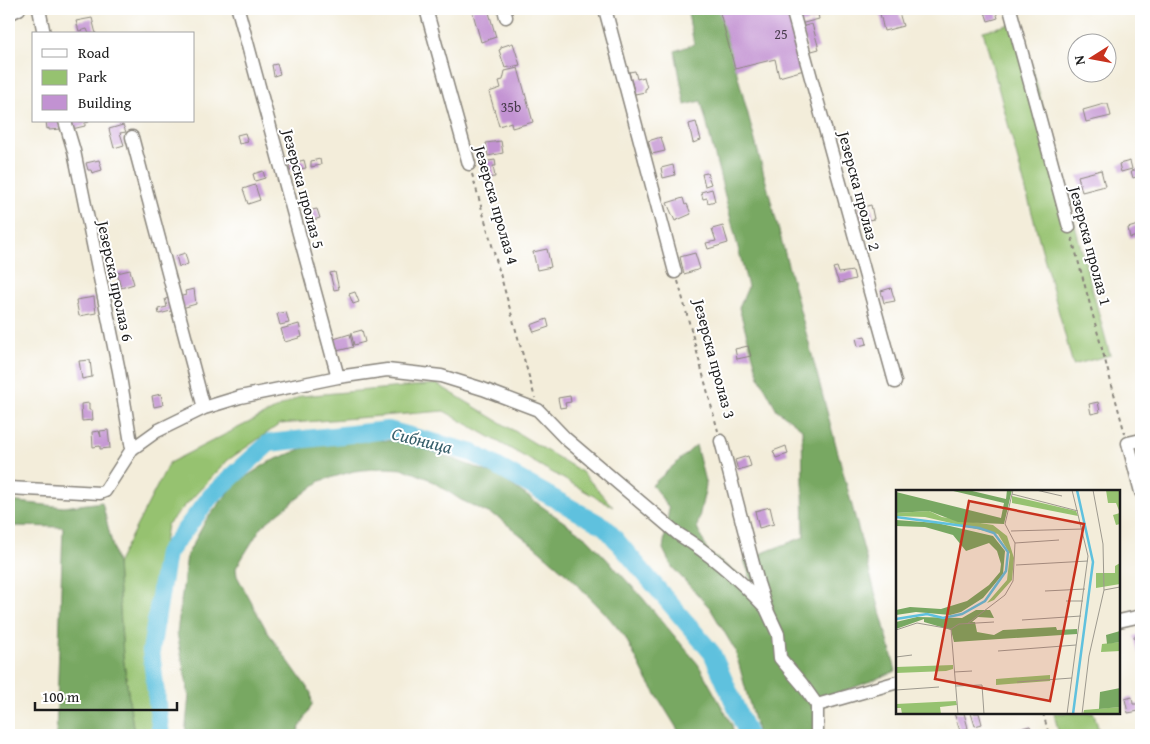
<svg xmlns="http://www.w3.org/2000/svg" width="1150" height="744" font-family="'Gentium Book Plus',serif">
<rect width="100%" height="100%" fill="#fff"/>
<filter id="ink" filterUnits="userSpaceOnUse"><feTurbulence type="fractalNoise" baseFrequency=".02" numOctaves="2"/><feDisplacementMap in="SourceGraphic" scale="10" xChannelSelector="R" yChannelSelector="G"/><feConvolveMatrix kernelMatrix="1 2 1 2 8 2 1 2 1" color-interpolation-filters="sRGB"/></filter>
<filter id="wash" filterUnits="userSpaceOnUse"><feTurbulence type="fractalNoise" baseFrequency=".0096" numOctaves="4" result="noise"/><feDisplacementMap in="SourceGraphic" scale="20" xChannelSelector="R" yChannelSelector="G"/><feGaussianBlur stdDeviation="1.12" result="paint"/><feColorMatrix in="noise" values="0 0 0 0 0 0 0 0 0 0 0 0 0 0 0 0 0 1.4 0 .05"/><feComposite in="paint" operator="in"/></filter>
<g filter="url(#wash)">
<rect width="100%" height="100%" fill="#f3edda"/>
<!-- green -->
<path fill="#96c270" stroke="#596f46" d="M1020,22l90,333 -37,10 -90,-334z
M437,384l145,88 31,35 -169,-96 -164,13 -52,36 -61,65 -18,107 12,58v45h-27l-11,-79 -6,-92 52,-101 132,-67z
M1054,713h40l6,22h-41z"/>
<!-- forest -->
<path fill="#78a862" stroke="#4a623f" d="M687,9h33l176,662 -71,28 -10,36h-57l-23,-85 -25,-42 -38,-41 -9,-18 6,-41 -17,-23 44,-40 10,41 -9,41 11,25 45,33 -9,-25 60,-23 -2,-108 -25,-19 -18,-33 -20,-69 9,-21 -47,-186 -16,4 -10,-54 19,-7z
M374,439l35,4 90,33 89,63 53,57 57,68 34,61 2,10h-53l-35,-57 -21,-41 -20,-24 -36,-37 -36,-31 -34,-27 -38,-18 -34,-22 -23,-9 -21,-1 -29,3 -34,10 -58,45 -26,42 1,8 30,55 44,62 1,12 -14,26 -3,4h-110l4,-39 -12,-63 10,-78 19,-35 30,-37 33,-21 37,-15z
M9,501l55,6 38,-5 15,62 6,92 11,79h-78l7,-208 -54,-1z"/>
<g fill="none" stroke-linecap="round" stroke-linejoin="round">
<!-- river -->
<path stroke="#5fc1de" stroke-width="18" d="M161,735l-10,-84 16,-98 44,-57 58,-53 119,-13 85,23 132,74 107,126 36,82"/>
</g>
<g id="blocks">
<!-- building -->
<path fill="#c292d2" d="M475,9h13l8,28 -15,5 -9,-32z
M719,9h69l16,61 -25,7 -4,-18 -40,10z
M796,9h21l2,10 -19,5z
M879,9h19l5,17 -19,5z
M995,9l3,9 -10,3 -3,-9z
M92,18l4,16h-7l-2,-5 -8,2 -3,-10z
M812,24l7,25 -11,3 -7,-25z
M513,43l7,22 -15,3 -6,-18 2,-1v-2z
M277,64l3,10 -6,2 -2,-11z
M518,68l15,54 -21,6 -1,-6 -12,4 -10,-34 12,-4 -2,-7 4,-1 2,-9z
M635,71l2,8 7,-2 3,11 -2,1v3l-10,2 -6,-22z
M1104,104h4l3,12 -25,6 -3,-12z
M46,121h14l1,8 -12,1v-2l-2,1z
M70,121h19v1l-4,1v3l-13,3z
M696,122l5,18 -8,3 -4,-19z
M123,125l3,7 -6,1 4,12 -10,3 -5,-19z
M245,133l3,9 -9,2 -2,-9z
M661,137l4,14 -13,3 -4,-13z
M501,141l2,12 -15,3 -2,-13z
M320,159l1,6 -10,2v-6z
M99,160l3,10 -10,3 -1,-3h-3l-2,-7z
M304,160l2,8 -6,1 -1,-3h-3l1,3 -7,2 -1,-7z
M495,160l1,6h-3l2,11 -11,1 -2,-16z
M1130,161l2,8 -11,3 -2,-8z
M673,165l2,10 -12,3 -2,-10z
M1141,168v7l-8,3 -2,-7z
M1101,170l4,16 -23,6 -4,-16z
M263,171l2,7 -10,3 -2,-7z
M707,173l4,11 -6,2 -3,-12z
M255,185l5,15 -12,4 -5,-15z
M712,189l3,12 -7,2 -1,-5 -4,1 -2,-7z
M683,198l2,7 2,-1 4,10 -16,7 -8,-18z
M871,205l3,14 -12,2 -3,-13z
M317,209l3,9 -10,3 -3,-10z
M1138,225l3,10 -11,3 -2,-10z
M723,226l5,17 -20,6 -2,-6 10,-2 -4,-12z
M547,249l4,18 -14,3 -4,-18z
M185,253l3,11 -9,3 -3,-11z
M695,253l5,16 -16,5 -4,-17z
M837,267l2,6 14,-2 2,8 -16,4 -6,-15z
M130,270l4,14 -13,4 -4,-15z
M335,272l4,17 -5,1 -4,-17z
M891,288l4,13 -11,2 -3,-12z
M194,289l2,15 -14,4 -4,-11 8,-2 -1,-4z
M355,292l4,10 -6,2 -4,-10z
M94,297l2,16 -17,3 -3,-16z
M170,298l5,12 -16,4 -1,-5 9,-2 -2,-8z
M286,312l3,11 -9,2 -3,-11z
M547,319l2,8 -15,5 -3,-7z
M299,324l3,13 -17,5 -4,-13z
M362,330l3,12 -11,3 -3,-12z
M350,334l3,13 -16,4 -3,-12z
M865,336l2,8 -9,2 -2,-8z
M748,346l3,10 -14,3 -2,-10z
M90,360l2,17 -10,2 -3,-18z
M161,394l2,11 -9,2 -2,-11z
M570,396l1,6 -6,1 1,4 -6,1 -2,-10z
M1098,402l2,10 -9,2 -2,-10z
M89,403v7h3l1,10 -11,1 -1,-17z
M108,430l2,18 -10,1v-3l-7,1 -1,-15 7,-1 2,6 -1,-6z
M786,446l2,8 -12,4 -3,-7z
M748,456l3,10 -13,4 -3,-10z
M770,507l4,17 -15,4 -4,-17z
M1141,634v18l-3,1 -4,-17z
M1132,697l1,7h5l1,7 -11,2 -3,-14z
M954,713h10l4,15 -8,3z
M971,713h8l3,11 -7,2z
M1030,726l4,9h-15l-1,-6z"/>
</g>
</g>
<g filter="url(#ink)">
<use href="#blocks" fill-opacity="0" stroke="#88847b" stroke-width="1"/>
<g fill="none" stroke-linecap="round" stroke-linejoin="round">
<defs>
<path id="minor" d="M39,9l5,25
M238,9l100,368
M426,9l43,155
M504,9l2,8
M605,9l70,263
M792,9l103,373
M1010,9l59,218
M9,14l10,-5
M65,121l9,30 45,220 13,78
M132,137l72,271
M1141,440l-13,3 13,49
M721,441l37,142 8,25 12,26 2,24 22,26 15,21
M9,488l91,5 5,-2 27,-42 25,-18 47,-23 36,-11 98,-20 49,-7 54,6 42,13 55,21 27,28 113,96c33,20 62,46 88,74
M1119,621l22,-5
M817,705l81,-23
M817,735v-30"/>
</defs>
<!-- minor casing -->
<use href="#minor" stroke="#88847b" stroke-width="15"/>
<!-- path -->
<path stroke="#88847b" stroke-width="2" stroke-dasharray="4 4" stroke-linecap="butt" d="M472,174l63,224
M1072,238l53,196
M678,281l40,150
M1043,713l6,22"/>
<!-- minor -->
<use href="#minor" stroke="#fff" stroke-width="12"/>
</g>
</g>
<g text-anchor="middle" dominant-baseline="central" stroke-width="4" stroke-linejoin="round" paint-order="stroke">
<!-- number labels -->
<g font-size="14" fill="#463a4a">
<text x="781" y="34">25</text>
<text x="511" y="107">35b</text>
</g>
<!-- street labels -->
<g font-size="16" fill="#1c1c1c" stroke="#fff">
<text transform="translate(304 189) rotate(75)">Језерска пролаз 5</text>
<text transform="translate(860 191) rotate(75)">Језерска пролаз 2</text>
<text transform="translate(497 205) rotate(74)">Језерска пролаз 4</text>
<text transform="translate(1091 246) rotate(75)">Језерска пролаз 1</text>
<text transform="translate(116 281) rotate(78)">Језерска пролаз 6</text>
<text transform="translate(715 359) rotate(75)">Језерска пролаз 3</text>
</g>
<!-- water labels -->
<g font-size="18" font-style="italic" fill="#375e6a" stroke="#fff">
<text transform="translate(422 440) rotate(14)">Сибница</text>
</g>
</g>
<!-- overview -->
<g transform="translate(896 490)">
<rect width="224" height="224" fill="#f3edda"/>
<path d="M210,0h14v34l-4,1 -3,-10 7,-2 -4,-10h-8zM116,6l64,15 2,5 -66,-13zM33,21l13,6 51,8 14,11 7,22 -2,22 -18,20 -7,3 20,-23 3,-26 -12,-20 -73,-17 -29,-1v-3zM224,73v21l-24,4v-15h19v-7zM224,152v9l-19,1 1,-8zM57,175v4l-7,2 -50,2v-6zM154,185v6l-54,4v-6zM60,211l1,4 -17,2 1,7h-39l-1,-6h-5v-4zM224,217v7h-37l1,-4z" fill="#96c270"/>
<path d="M53,0h19l38,9 1,-9h5l-8,34 -46,-2 -29,-11 -33,2v-21l105,26 3,-15zM0,30l41,3 56,13 12,15 -2,23 -20,24 -22,14 -11,3 -34,-3 -20,3v-5l14,-3 31,2 26,-8 22,-16 11,-13 1,-8 -4,-13 -8,-8 -23,8 -13,-16 -28,-8 -29,-1zM80,120h14l4,8 -16,-1 -6,5h3l2,10 17,3 9,-5 53,-3 1,3 20,-1v5l-123,8 -3,-12 -27,-8v-3l-28,10v-7l21,-5 45,1zM224,141v11l-13,2 -1,-9zM224,198v19l-21,2 1,-17z" fill="#78a862"/>
<path fill="none" stroke="#5fc1de" stroke-width="2.5" d="M0,27l83,11 15,5 14,19 -2,19 -21,30 -23,13 -19,4 -16,-4 -31,5M177,224l20,-152 -16,-72"/>
<path fill="none" stroke="#9d998e" stroke-width="1" d="M140,0l26,6M116,4l66,17M115,41l72,-2M119,53l44,-3M120,75l72,-4M208,100l16,-3M149,101l40,-2M170,111h17M126,130l59,-4M71,134l38,-29 8,-14 2,-38 -10,-19 8,-34M55,139l7,85M55,139l8,-5 35,-2M0,140l21,-7 34,6M102,161l78,-6M0,167l16,-2M58,182l18,-1M121,192l55,-4M59,196l27,-1 2,29M0,200l43,-3M171,224l21,-158 -16,-66M186,224l7,-58 15,-66 -1,-46 -10,-54"/>
<path fill="#c8321e" fill-opacity="0.15" stroke="#c8321e" stroke-width="2.5" d="M73,11l115,23 -34,177 -115,-22z"/>
<rect width="224" height="224" fill="none" stroke="#1c1c1c" stroke-width="2.5"/>
</g>
<!-- margin -->
<rect width="1150" height="744" fill="none" stroke="#fff" stroke-width="30"/>
<!-- legend -->
<rect x="32" y="32" width="162" height="90" fill="#ffffff" stroke="#a4a4a4"/>
<rect x="42" y="49" width="25" height="8" fill="#ffffff" stroke="#a4a4a4"/>
<text x="78" y="58" font-size="15" fill="#1c1c1c">Road</text>
<rect x="42" y="70" width="25" height="15" fill="#96c270" stroke="#a4a4a4"/>
<text x="78" y="82" font-size="15" fill="#1c1c1c">Park</text>
<rect x="42" y="95" width="25" height="15" fill="#c292d2" stroke="#a4a4a4"/>
<text x="78" y="108" font-size="15" fill="#1c1c1c">Building</text>
<!-- north arrow -->
<g transform="translate(1092 58) rotate(259)"><circle r="24" fill="#ffffff" stroke="#a4a4a4"/>
<path d="M0-4L9 19L0 12L-9 19Z" fill="#c8321e"/>
<text y="-8" font-size="14" font-weight="bold" text-anchor="middle" fill="#1c1c1c">N</text>
</g>
<!-- scale -->
<path d="M35 702v8h142v-8" fill="none" stroke="#1c1c1c" stroke-width="2.5"/>
<text x="42" y="702" font-size="15" fill="#1c1c1c" stroke="#ffffff" stroke-width="4" paint-order="stroke">100 m</text>
</svg>
